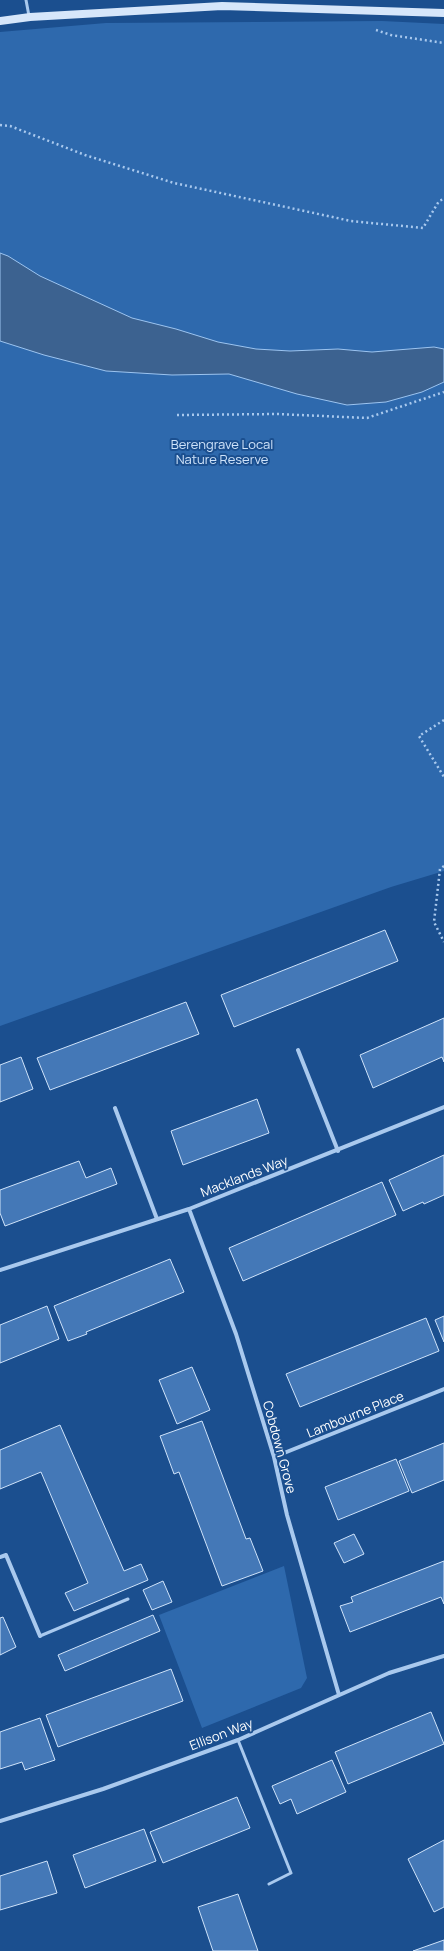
<svg xmlns="http://www.w3.org/2000/svg" width="444" height="1951" font-family="Manrope,sans-serif">
<rect width="100%" height="100%" fill="#1b4f8f"/>
<!-- green -->
<path fill="#2e69ad" d="M382,21l62,3v847l-53,16 -391,139v-994l106,-9z
M284,1566l23,112 -6,10 -99,40 -43,-113z"/>
<!-- water -->
<path fill="#3c6290" stroke="#9cc4f0" d="M0,253l8,3 32,20 92,42 44,11 42,13 38,7 34,2 48,-2 34,3 62,-5 10,2v33l-22,10 -36,10 -39,3 -50,-11 -68,-20 -57,1 -66,-4 -62,-16 -44,-14z"/>
<!-- building -->
<path fill="#4478b7" stroke="#cfe3fa" d="M385,930l13,31 -164,66 -13,-32z
M186,1002l13,32 -149,56 -13,-32z
M444,1018v44l-2,-5 -69,31 -13,-33z
M21,1057l12,32 -33,13v-37z
M257,1099l12,34 -86,32 -12,-34z
M444,1155v40l-20,9 -1,-2 -20,9 -14,-31z
M79,1161l7,17 25,-10 6,16 -112,42 -5,-13v-23z
M382,1182l14,33 -153,66 -14,-33z
M170,1259l14,33 -98,40 1,2 -19,7 -14,-35z
M47,1306l12,33 -59,24v-38z
M444,1316v26l-9,-22z
M426,1318l13,33 -139,56 -14,-33z
M192,1367l18,43 -33,14 -18,-44z
M202,1421l44,118 4,-1 13,33 -41,15 -43,-114 -5,2 -14,-38z
M60,1425l64,146 17,-7 7,16 -74,31 -9,-18 23,-10 -47,-111 -41,17v-39z
M444,1443v37l-32,13 -13,-32z
M396,1459l13,32 -71,29 -13,-33z
M354,1534l10,20 -20,9 -10,-20z
M444,1561v43l-3,-7 -91,35 -10,-26 13,-4 -2,-5z
M163,1581l9,21 -20,8 -9,-20z
M153,1615l7,16 -95,40 -7,-16z
M3,1617l13,30 -16,8v-37z
M171,1669l12,32 -125,46 -12,-32z
M431,1712l13,32 -96,40 -13,-32z
M40,1718l15,42 -30,10 -3,-8 -22,7v-37z
M332,1760l14,32 -49,22 -6,-15 -11,5 -8,-18z
M237,1797l13,31 -87,35 -13,-31z
M144,1829l12,32 -71,27 -12,-33z
M444,1840v67l-10,5 -26,-53z
M47,1861l10,32 -57,17v-34z
M238,1894l20,57h-45l-15,-44z
M444,1940v11h-31z"/>
<g fill="none" stroke-linecap="round" stroke-linejoin="round">
<!-- path -->
<path stroke="#a9c9ee" stroke-width="2.5" stroke-dasharray="2 3" stroke-linecap="butt" d="M376,30l15,5 53,8
M0,125l10,1 75,29 89,28 177,38 72,7 16,-27 5,-2
M177,415l100,-1 90,4 77,-26
M444,720l-25,16 25,41
M444,866l-4,3 -6,53 10,20"/>
<!-- lane -->
<path stroke="#a9c9ee" stroke-width="3" d="M26,0l3,16
M40,1636l88,-37
M238,1740l53,133 -22,11"/>
<!-- street -->
<path stroke="#a9c9ee" stroke-width="4" d="M298,1050l40,101
M115,1108l42,111
M189,1209l47,125 38,123 13,58 52,180
M0,1270l189,-61 255,-102
M274,1457l170,-68
M0,1557l6,-2 34,81
M0,1821l103,-32 135,-49 151,-67 55,-17"/>
<!-- secondary -->
<path stroke="#d6e6fa" stroke-width="8" d="M0,21l30,-4 192,-11 222,7"/>
</g>
<g text-anchor="middle" dominant-baseline="central" stroke-width="4" stroke-linejoin="round" paint-order="stroke">
<!-- park labels -->
<g font-size="13" fill="#cfe3fa" stroke="#1b4f8f">
<text x="222" y="444">Berengrave Local<tspan x="222" dy="15">Nature Reserve</tspan></text>
</g>
<!-- street labels -->
<g font-size="13" fill="#fff" stroke="#1b4f8f">
<text transform="translate(244 1176) rotate(-21)">Macklands Way</text>
<text transform="translate(355 1414) rotate(-22)">Lambourne Place</text>
<text transform="translate(280 1447) rotate(75)">Cobdown Grove</text>
<text transform="translate(221 1734) rotate(-21)">Ellison Way</text>
</g>
</g>
</svg>
